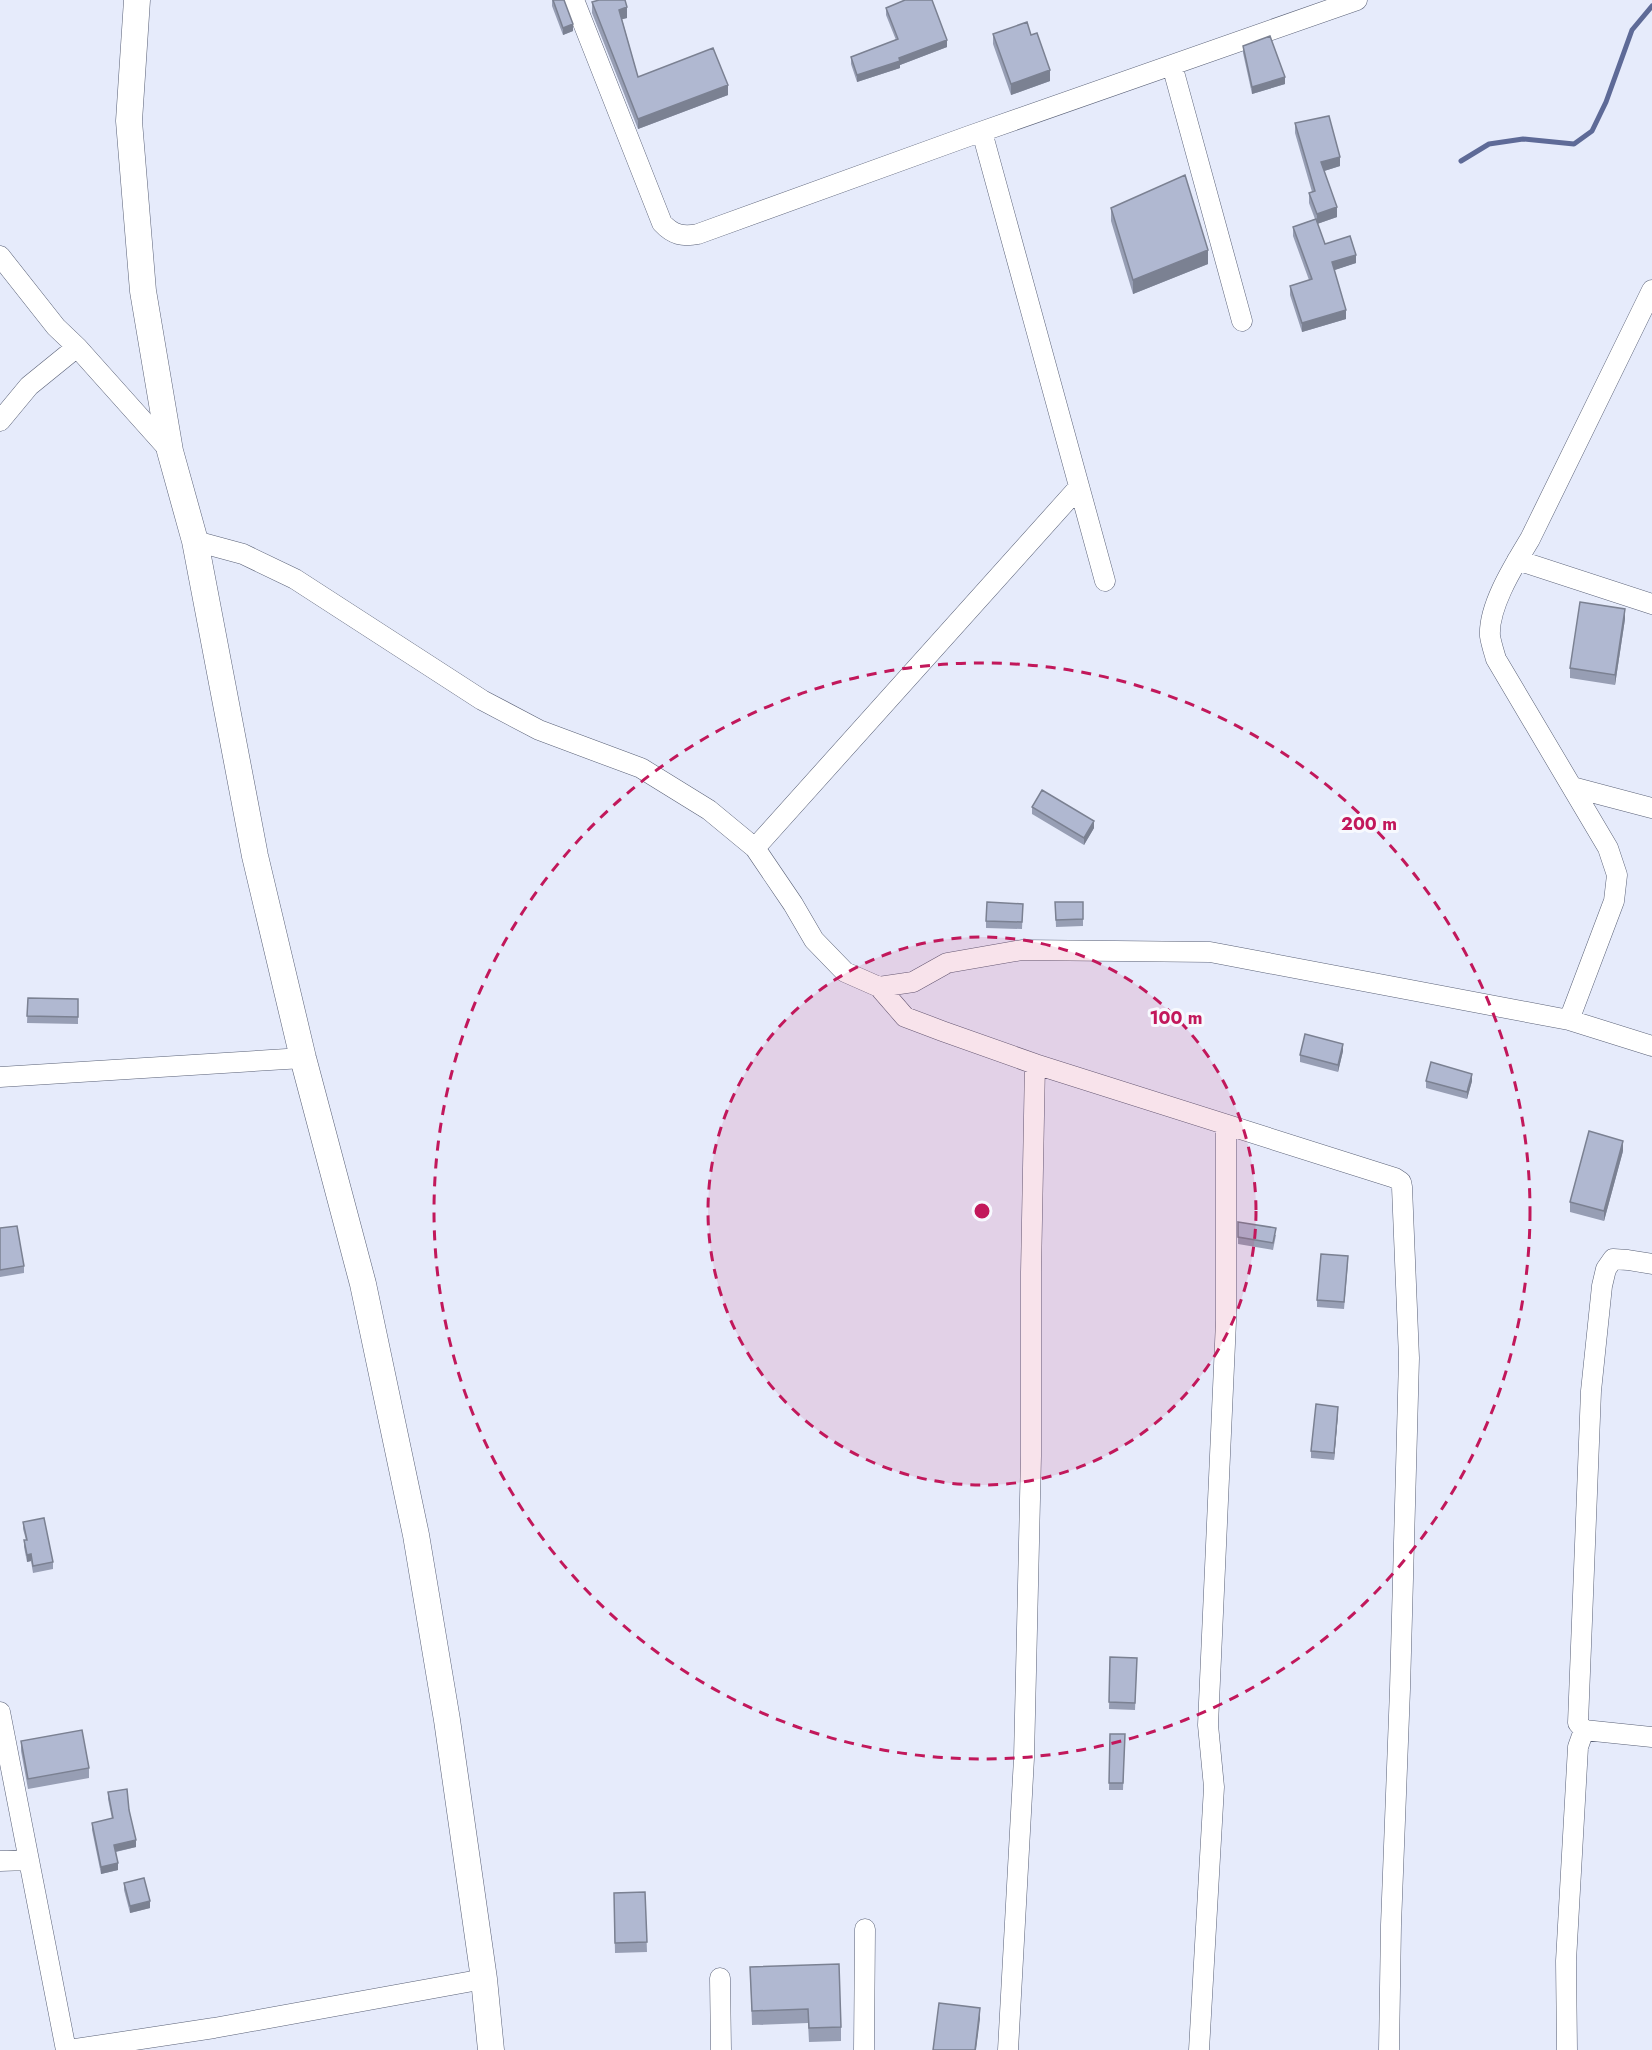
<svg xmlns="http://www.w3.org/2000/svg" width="1652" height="2050" font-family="Jost,sans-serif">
<rect width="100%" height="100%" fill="#e6ebfb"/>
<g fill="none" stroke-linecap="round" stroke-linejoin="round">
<!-- stream -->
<path stroke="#5e6a97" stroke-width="5" d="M1461,161l28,-17 34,-5 51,5 18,-13 14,-29 26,-72 20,-24"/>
<defs>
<path id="minor" d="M574,0l88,223c11,12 21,14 36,11l271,-98 388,-136
M1172,65l70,256
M982,132l123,449
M0,256l56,71 21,20 93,104
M0,421l29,-35 48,-39
M195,541l48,13 52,25 187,121 57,30 102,38 68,42 46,38 38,56 21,36 31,32 34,15 34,-5 34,-19 75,-13 188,2 359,68 83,26
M1517,560l135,44
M1572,787l80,21
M755,848l324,-361
M879,987l26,30 37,14 93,33 360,114 6,4 1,5 7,171 -9,331 -9,236 -2,125
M1569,1020l45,-119 3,-26 -9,-27 -112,-189c-2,-7 -5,-16 -6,-23 -2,-30 25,-72 40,-97l122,-249
M0,1077l303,-19
M1652,1264l-24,-4 -15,-1 -7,10 -4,17 -11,105 -13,332 6,7 68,7
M0,1712l66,338
M0,1861l28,-1
M720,1978l1,72
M69,2050l145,-22 270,-49
M864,2050l1,-121
M1008,2050l16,-292 7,-302v-184l4,-208
M1199,2050l15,-263 -6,-62 18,-404v-196
M1567,2050l-1,-89 12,-214 6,-17"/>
<path id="major" d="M137,0l-8,121 14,170 27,160 25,90 60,315 48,202 60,226 53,251 31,185 37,259 7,71"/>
</defs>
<!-- minor casing -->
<use href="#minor" stroke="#596076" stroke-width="21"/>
<!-- major casing -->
<use href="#major" stroke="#596076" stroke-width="27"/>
<!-- minor -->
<use href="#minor" stroke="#fff" stroke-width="20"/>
<!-- major -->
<use href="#major" stroke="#fff" stroke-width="26"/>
</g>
<!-- wall -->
<path fill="#979eb4" d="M552,0h12l9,31 -10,4 -11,-29z
M592,2l35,16 -5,1 16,58 90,18 -90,34 -46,-116z
M886,8l61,39 -47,18v3l-43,14 -6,-18v-7l45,-17 -10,-25z
M993,34l38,1 19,46 -39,14 -18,-51z
M1243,46l42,38 -33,10 -9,-41z
M1295,123l45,43 -16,5 13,46 -20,7 8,20 31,19 -22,7 12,49 -44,13 -12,-37v-9l19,-6 -16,-44v-9l22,-8 -6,-16v-10l3,-1 -17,-59z
M1111,208l97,56 -75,30 -22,-73z
M1625,619l-10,66 -45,-7v-10z
M1032,807l62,21 -10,17 -52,-31z
M1055,902l28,17v7l-27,1z
M1023,904l-1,25 -36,-1v-7z
M28,998l50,1v25l-51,-1z
M1343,1051l-5,21 -38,-10v-7z
M1426,1081h46l-5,18 -41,-11z
M1623,1151l-19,70 -34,-9v-10z
M1238,1222l38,13 -3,15 -35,-6z
M0,1228l24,38v7l-24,4z
M1348,1263l-4,46 -27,-2v-7z
M1338,1414l-4,46 -23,-2v-7z
M23,1522l30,40v7l-20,4 -2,-12 -4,1 -3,-15v-7h2l-3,-11z
M1110,1657l27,1 -2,52 -26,-1z
M1110,1734h15l-2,56h-14z
M21,1741l68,27v10l-61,11 -7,-38z
M108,1792l21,18 7,37 -20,5 2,18 -17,4 -9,-44v-7l20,-4 -4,-20z
M124,1883l26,25 -20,5 -6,-23z
M645,1892l2,60 -32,1 -1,-49z
M750,1967l91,60v14l-32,1 -1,-19 -56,2z"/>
<!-- shaded-wall -->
<path fill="#7b8192" d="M627,7v11l-8,2v-10z
M573,24v7l-10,4v-7z
M947,40v7l-47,18v3l-43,14v-7l42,-17z
M1050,70v11l-39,14v-11z
M1285,77v7l-33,10v-7z
M728,85v10l-90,34v-10z
M1340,157v9l-19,6v-10z
M1337,207v10l-20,7v-10z
M1208,250v14l-75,30v-14z
M1356,255v8l-24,8v-9z
M1346,310v9l-44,13v-9z
M1625,609v10l-10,66v-10z
M1094,821v7l-10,17v-7z
M1343,1044v7l-5,21v-7z
M1472,1074v7l-5,18v-7z
M1623,1141v10l-19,70v-10z
M1338,1407v7l-4,46v-7z
M31,1554v7l-4,1v-7z
M136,1840v7l-22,5v-7z
M118,1863v7l-17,4v-7z
M150,1901v7l-20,5v-7z
M980,2008v11l-4,31h-1z"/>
<!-- building -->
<path fill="#b0b8d1" stroke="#7b8192" stroke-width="1.5" d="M553,0h11l9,24 -10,4z
M599,0h26l2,7 -8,3 19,67 75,-29 15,37 -90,34 -46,-117z
M905,0h27l15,40 -48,18 1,3 -43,14 -6,-18 47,-18 -12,-31z
M1027,22l4,13 6,-2 13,37 -39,14 -18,-50z
M1270,36l15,41 -33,10 -9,-41z
M1329,116l11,41 -19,5 16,45 -20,7 -8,-21 6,-2 -20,-68z
M1185,175l23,75 -75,30 -22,-72z
M1316,219l9,25 25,-8 6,19 -24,7 14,48 -44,13 -12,-37 22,-7 -19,-52z
M1580,602l45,7 -10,66 -45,-7z
M1042,790l52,31 -10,17 -52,-31z
M987,902l36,2 -1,18 -36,-1z
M1055,902h28v17l-27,1z
M28,998l50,1v18l-51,-1z
M1305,1034l38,10 -5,21 -38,-10z
M1431,1062l41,12 -5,18 -41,-11z
M1589,1131l34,10 -19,70 -34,-9z
M1238,1222l38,6 -3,15 -35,-6z
M17,1226l7,40 -24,4v-42z
M1321,1254l27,2 -4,46 -27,-2z
M1316,1404l22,3 -4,46 -23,-2z
M44,1518l9,44 -20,4 -2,-12 -4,1 -3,-15h3l-4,-18z
M1110,1657l27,1 -2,45 -26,-1z
M82,1730l7,38 -61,11 -7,-38z
M1110,1734h15l-2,49h-14z
M127,1789l2,21 7,30 -22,5 4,18 -17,4 -9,-44 21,-5 -5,-26z
M144,1878l6,23 -20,5 -6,-23z
M645,1892l2,50 -32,1 -1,-50z
M839,1964l2,63 -32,1 -1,-19 -56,2 -2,-44z
M939,2003l41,5 -5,42h-42z"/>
<!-- distance rings -->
<circle cx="982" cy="1211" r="274" fill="#c2185b" fill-opacity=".12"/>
<g fill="none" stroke="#c2185b" stroke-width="3" stroke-dasharray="10 8">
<circle cx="982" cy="1211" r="274"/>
<circle cx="982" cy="1211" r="548"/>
</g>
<circle cx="982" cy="1211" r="9" fill="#c2185b" stroke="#f7f9fe" stroke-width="3"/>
<g font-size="18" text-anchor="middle" font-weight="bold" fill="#c2185b" stroke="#f7f9fe" stroke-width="6" stroke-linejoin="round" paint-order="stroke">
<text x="1369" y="830">200 m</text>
<text x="1176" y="1024">100 m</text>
</g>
</svg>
